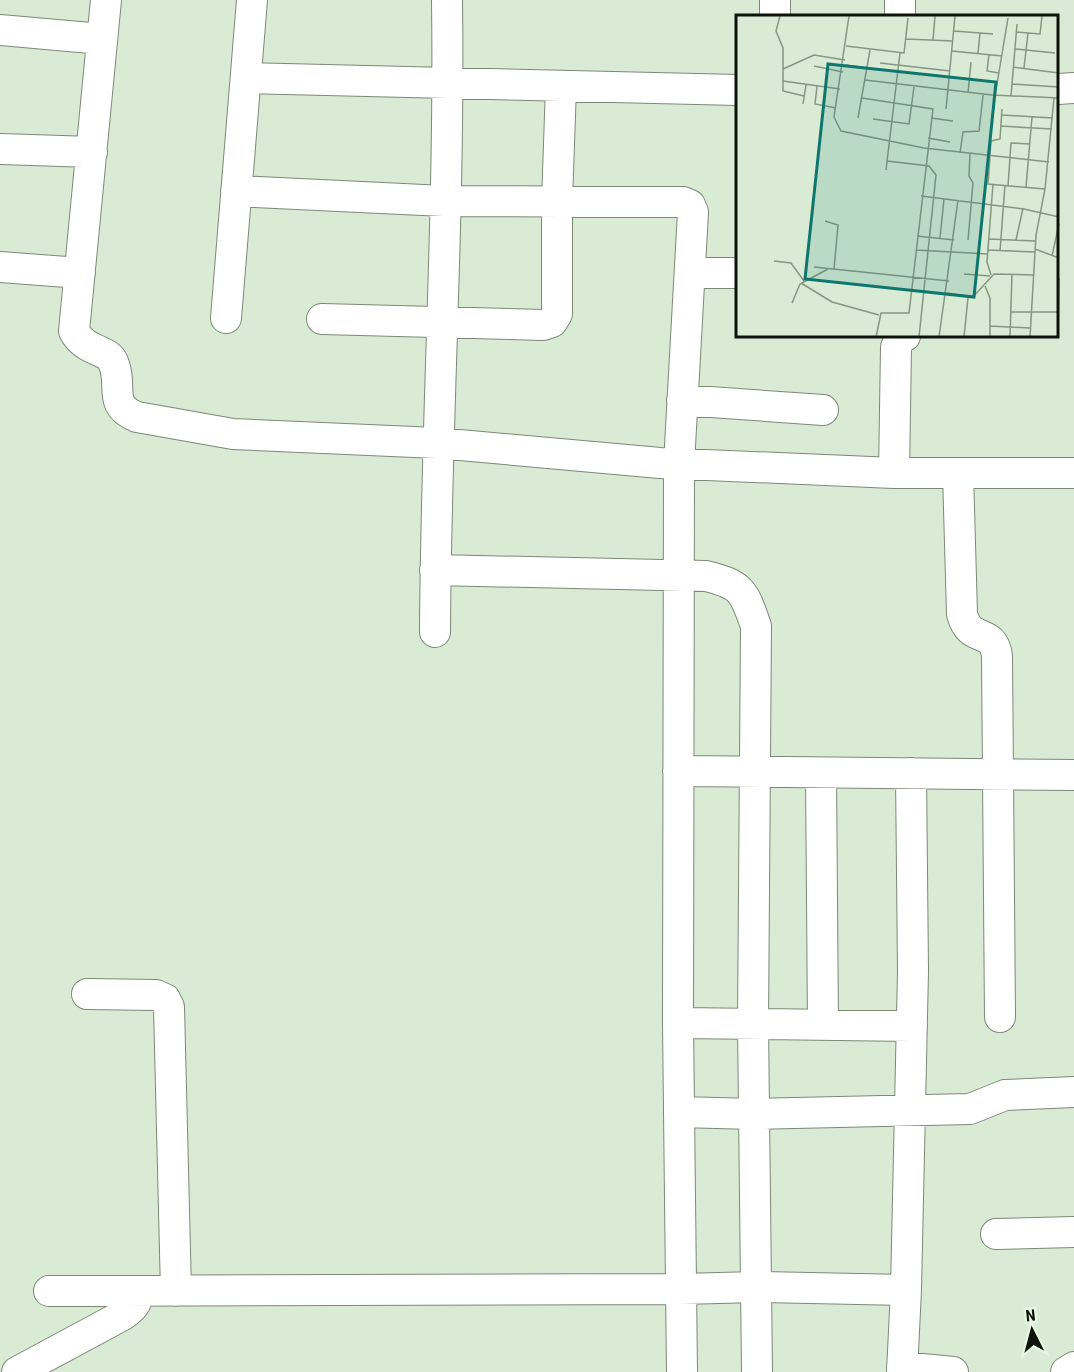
<svg xmlns="http://www.w3.org/2000/svg" width="1074" height="1372" font-family="'Roboto Condensed',sans-serif">
<rect width="100%" height="100%" fill="#d9ebd5"/>
<g fill="none" stroke-linecap="round" stroke-linejoin="round">
<defs>
<path id="street" d="M106,0l-32,331c11,21 34,18 39,31 11,23 -7,43 24,55l96,17 204,9 223,20 234,10h180
M775,0v16
M900,16v-16
M0,30l102,9
M246,78l492,12
M1058,89l16,-1
M0,149l92,3
M236,191l208,10 239,1 7,3 3,7 -14,252 -1,559 4,349
M0,267l80,6
M690,273h48
M226,318l26,-318
M322,319l221,6 9,-3 5,-8v-112l4,-116
M682,400l141,10
M894,473l2,-126 4,-8 5,-3
M958,473l4,141c8,31 31,12 35,42l3,361
M435,570l271,6c37,9 38,16 50,50l-3,398 4,348
M435,632c1,-211 15,-421 12,-632
M678,771l396,4
M821,773l2,252
M87,994l69,1 9,4 4,8 7,284
M678,1023l234,3
M679,1112l75,2 216,-5 35,-14 69,-3
M996,1234l78,-2
M49,1291l632,-2 76,-2 149,3
M902,1367l51,5
M17,1372l106,-57c10,-7 14,-11 16,-24
M902,1372l4,-82 7,-319 -2,-198
M1066,1372l8,-5"/>
</defs>
<!-- street casing -->
<use href="#street" stroke="#7a8a76" stroke-width="32"/>
<!-- street -->
<use href="#street" stroke="#fff" stroke-width="30"/>
</g>
<!-- overview -->
<g transform="translate(736 15)">
<rect width="322" height="322" fill="#d9ebd5"/>
<path fill="none" stroke="#879584" stroke-width="1.5" d="M44,1l-4,15 7,17v43l21,5M113,1l-15,101 7,14 83,17 125,14M218,16l39,3M280,17l24,2 2,-18M170,24l47,2M197,25l2,-24M110,31l58,7 4,-35M279,34l40,4M216,36l50,5M242,38l2,-20M253,39l-2,17 12,2M144,48l70,8M109,50l22,3M78,51l29,6M277,52l46,6M288,53l4,-35M47,54l31,-14 31,5M129,65l127,15 67,3M47,66l57,8M276,69l47,3M81,71l-2,18 21,4M232,78l3,-31M259,81l13,-78M275,81l6,-72M126,83l71,11 -24,204h-28l-5,24M67,89l3,-19M210,94l9,-93M266,94l-2,30 -9,2 -3,43 57,5M266,100l51,3M122,103l12,-68M195,103l22,3M137,104l36,5 5,-37M265,111l51,3M192,123l22,4M224,138l3,-21 16,-1 4,-36M151,146l42,5 7,9 -17,162M150,155l14,-117M272,171l3,-43 19,1M290,172l6,-70M185,181l103,13 35,8M89,206l13,4 -4,44M181,221l37,4M204,223l4,-39M253,224l47,2M232,225l5,-57 -4,-7 1,-22M280,225l7,-32M299,234l24,9M180,235l72,4M252,235l47,2M264,236l5,-66M316,241l7,-32M38,246l17,2 13,18M78,252l135,14M228,259l26,2M255,260l-4,-13 6,-78M65,268l31,19 47,13M249,271l5,12v39M211,278l26,4 21,-23 39,1M56,288l8,-19 28,-15M274,297h48M254,311l40,2M203,322l19,-137M228,322l4,-39M274,322l2,-63M294,322l6,-102 9,-46 9,-91M322,322l1,-59"/>
<path fill="#0f766e" fill-opacity="0.15" stroke="#0f766e" stroke-width="3" d="M92,49l168,18 -22,215 -169,-18z"/>
<rect width="322" height="322" fill="none" stroke="#0d130b" stroke-width="3"/>
</g>
<!-- north arrow -->
<g transform="translate(1032 1330) rotate(354)" stroke="#e6f8e2" stroke-width="4.5" paint-order="stroke">
<path d="M0-4.5L10 22L0 15L-10 22Z" fill="#0d130b"/>
<text y="-9" font-size="16" font-weight="bold" text-anchor="middle" fill="#0d130b">N</text>
</g>
</svg>
